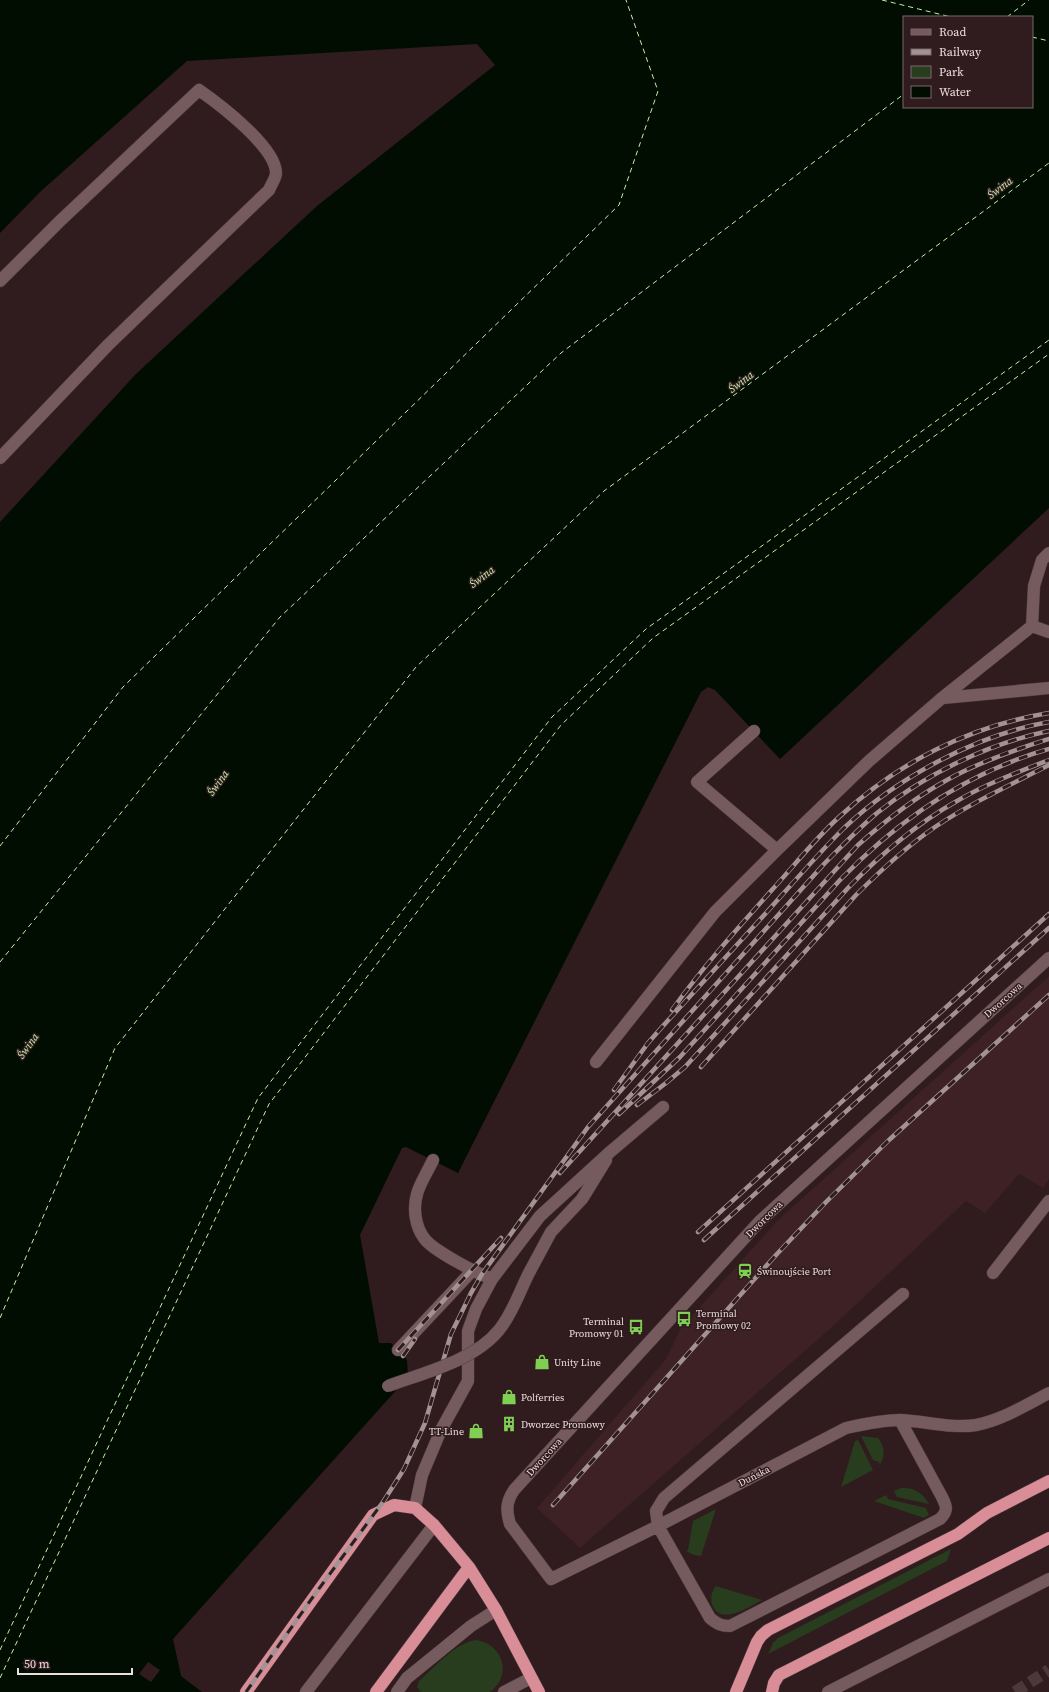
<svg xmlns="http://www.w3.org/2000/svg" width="1049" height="1692" font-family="'Source Serif 4',serif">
<rect width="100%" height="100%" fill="#301b1e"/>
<!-- built -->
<path fill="#3d2125" d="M1049,976v203l-6,9 -24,-14 -34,39 -19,-12 -135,127 -251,220 -43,-40 129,-149 15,-31 96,-107z"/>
<!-- green -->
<path fill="#283d1d" d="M861,1436l17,2c6,7 8,18 2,26l-1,-2 -6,-2z
M858,1440l15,30 -32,17 14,-46z
M901,1488c13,-1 22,5 28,16l-32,-7 -3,-6z
M886,1495l2,4 38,9 3,7 -5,3 -50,-17z
M716,1509l-15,47 -7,-1 -8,-4 2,-1 5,-29z
M951,1549l-4,12 -179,93 5,-11 5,-5z
M716,1586l46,14c-13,7 -42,27 -50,4 -2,-7 0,-13 4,-18z
M476,1640c27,4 37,35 14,52h-69l-4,-5 2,-6c15,-13 37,-39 57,-41z"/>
<!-- water -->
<path fill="#000d00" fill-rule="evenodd" d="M0,0h1049v508l-269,251 -65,-69 -7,-3 -7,5 -243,481 -52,-26 -4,1 -42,87 19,108h12l16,17 1,17 -235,262 8,37 21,16h-202v-1170l136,-148 181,-168 178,-141 -18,-21 -290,17 -147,131 -40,41zM904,17h128v90h-128z"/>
<!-- pier -->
<path fill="#301b1e" d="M148,1662l12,8 -9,12 -12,-8z"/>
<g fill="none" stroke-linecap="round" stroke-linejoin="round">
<!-- ferry -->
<path stroke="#c1f2ab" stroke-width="1" stroke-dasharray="5 4" stroke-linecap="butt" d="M882,0l69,17
M1007,17l22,-17
M1032,37l17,4
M0,846l123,-159 496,-482 39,-114 -32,-91
M0,962l280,-345 281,-264 343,-259
M0,1318l115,-270 301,-381 188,-176 445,-328
M0,1650l258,-552 294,-381 94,-88 403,-289
M0,1678l269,-574 292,-379 92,-87 396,-284"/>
<!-- major-tunnel -->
<path stroke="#4c383b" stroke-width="12" stroke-dasharray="12 6" stroke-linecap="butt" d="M1015,1692l34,-22"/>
<defs>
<path id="minor" d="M0,281l60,-60 139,-131c20,14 77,57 77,83 0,5 -5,12 -7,17l-161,155 -108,113
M1032,626l2,-40 8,-26 7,-7
M943,698l106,-10
M754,731l-57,51 80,68
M1049,958l-289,263 -246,269c-8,12 -8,20 -4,34l41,55 107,-53 188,-98c18,-4 36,-8 54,-8 25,1 51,9 76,5 26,-5 50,-20 73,-32
M596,1062l119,-150 62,-62 92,-89 73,-63 90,-72 17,6
M433,1160c-5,11 -13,23 -16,34 -4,14 -2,32 7,44 9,13 53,35 68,41
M530,1271l21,-39 31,-33 24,-39
M993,1273l56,-72
M398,1350l75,-80
M900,1420l42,77c5,10 6,14 -2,22l-210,107c-9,0 -13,-2 -20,-8l-52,-92 -2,-15 8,-13 239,-204
M415,1508l7,-33 19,-45 27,-49v-50l8,-22 16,-30 48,-63 70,-64 53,-45
M306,1692l128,-167
M397,1692l10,-14 64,-52 25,-16
M504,1692l27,-14
M828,1692l221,-113"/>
<path id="highway" d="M469,1567l27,43 43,82
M246,1692l127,-177 21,-10 21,3 19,17 35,42 -93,125
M736,1692l21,-50 4,-6 7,-6 190,-96 29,-21 62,-32
M772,1692l2,-9 5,-8 270,-137"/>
</defs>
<!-- minor casing -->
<use href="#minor" stroke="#4a393b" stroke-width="13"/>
<!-- highway casing -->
<use href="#highway" stroke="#4a393b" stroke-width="13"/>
<!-- minor -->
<use href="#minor" stroke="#755b5e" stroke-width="12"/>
<!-- highway -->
<use href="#highway" stroke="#d88d97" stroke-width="12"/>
<defs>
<path id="rail" d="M672,1010c30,-42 64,-80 99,-119 22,-24 43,-51 67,-73 59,-55 131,-92 211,-105
M701,1067l155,-172c25,-25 50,-48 79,-68 36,-24 75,-42 114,-62
M614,1090l34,-47 14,-16c35,-38 69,-76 104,-114 26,-29 51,-58 78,-85 54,-51 132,-93 205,-106
M637,1105l29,-22 19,-16 163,-179c33,-34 68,-64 109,-87 29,-17 61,-29 92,-41
M619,1114l61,-57 160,-177c58,-60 128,-108 209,-131
M560,1173l298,-328c27,-24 56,-47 89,-65 32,-18 67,-30 102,-41
M698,1232l351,-318
M704,1240l345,-312
M398,1350l103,-112
M403,1356l12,-17
M553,1505l223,-250 51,-54 62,-61 160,-145
M246,1692l69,-98 68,-92 21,-33 21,-46 26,-89 20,-41 11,-19 106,-147 236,-263c17,-17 34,-35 53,-51 49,-39 110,-69 172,-82"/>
</defs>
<!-- rail casing -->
<use href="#rail" stroke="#a39293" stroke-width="4.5"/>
<!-- rail -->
<use href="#rail" stroke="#301b1e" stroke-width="3" stroke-dasharray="9" stroke-linecap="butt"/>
<defs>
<path id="minor-bridge" d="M388,1386c35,-13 86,-25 111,-56 14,-17 21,-40 31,-59"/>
</defs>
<!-- minor-bridge casing -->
<use href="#minor-bridge" stroke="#4a393b" stroke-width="13" stroke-linecap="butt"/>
<!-- minor-bridge -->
<use href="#minor-bridge" stroke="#755b5e" stroke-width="12"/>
</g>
<!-- icons -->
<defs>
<symbol id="station-bare" viewBox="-9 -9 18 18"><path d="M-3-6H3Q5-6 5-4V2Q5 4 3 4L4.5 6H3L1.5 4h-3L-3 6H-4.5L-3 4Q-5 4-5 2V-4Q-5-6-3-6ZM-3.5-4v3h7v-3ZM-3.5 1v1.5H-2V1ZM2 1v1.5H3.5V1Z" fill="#7fd052" stroke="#301b1e" stroke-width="2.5" paint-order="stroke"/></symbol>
<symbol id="bus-bare" viewBox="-9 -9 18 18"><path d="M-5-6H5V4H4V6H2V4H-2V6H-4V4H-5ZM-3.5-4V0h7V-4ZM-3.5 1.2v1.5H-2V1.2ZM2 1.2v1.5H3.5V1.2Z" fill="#7fd052" stroke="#301b1e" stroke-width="2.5" paint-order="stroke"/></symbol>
<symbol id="shop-bare" viewBox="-9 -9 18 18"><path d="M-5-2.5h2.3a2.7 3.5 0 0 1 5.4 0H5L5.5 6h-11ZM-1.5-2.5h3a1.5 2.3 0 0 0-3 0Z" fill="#7fd052" stroke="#301b1e" stroke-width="2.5" paint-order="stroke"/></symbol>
<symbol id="building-bare" viewBox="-9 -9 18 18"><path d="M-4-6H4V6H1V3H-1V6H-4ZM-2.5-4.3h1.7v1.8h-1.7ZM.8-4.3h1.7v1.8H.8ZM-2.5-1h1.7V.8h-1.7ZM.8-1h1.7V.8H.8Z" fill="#7fd052" stroke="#301b1e" stroke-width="2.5" paint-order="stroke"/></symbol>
</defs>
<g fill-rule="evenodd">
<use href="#station-bare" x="734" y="1260" width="22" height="22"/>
<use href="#bus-bare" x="673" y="1308" width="22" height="22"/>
<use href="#bus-bare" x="625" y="1316" width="22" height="22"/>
<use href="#shop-bare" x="531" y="1351" width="22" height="22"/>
<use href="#shop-bare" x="498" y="1386" width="22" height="22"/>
<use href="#building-bare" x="498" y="1413" width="22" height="22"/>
<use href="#shop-bare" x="465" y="1420" width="22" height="22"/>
</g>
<g text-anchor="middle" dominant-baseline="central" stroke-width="3" stroke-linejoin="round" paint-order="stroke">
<!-- street labels -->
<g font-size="10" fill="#ecddde" stroke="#301b1e">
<text transform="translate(1003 1000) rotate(-42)">Dworcowa</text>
<text transform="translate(764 1219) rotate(-45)">Dworcowa</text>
<text transform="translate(544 1457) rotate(-48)">Dworcowa</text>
<text transform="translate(754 1476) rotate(-27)">Duńska</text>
</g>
<!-- poi labels -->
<g font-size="10" fill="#ecddde" stroke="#301b1e" text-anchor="start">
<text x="757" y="1271">Świnoujście Port</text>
<text x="696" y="1313">Terminal<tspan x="696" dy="12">Promowy 02</tspan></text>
<text x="624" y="1321" text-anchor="end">Terminal<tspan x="624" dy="12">Promowy 01</tspan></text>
<text x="554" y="1362">Unity Line</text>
<text x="521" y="1397">Polferries</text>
<text x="521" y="1424">Dworzec Promowy</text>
<text x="464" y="1431" text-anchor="end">TT-Line</text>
</g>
<!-- water labels -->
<g font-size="11" font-style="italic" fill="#c1f2ab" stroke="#301b1e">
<text transform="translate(1000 188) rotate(-37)">Świna</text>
<text transform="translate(741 382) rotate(-37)">Świna</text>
<text transform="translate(482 577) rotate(-37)">Świna</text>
<text transform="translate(218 783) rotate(-54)">Świna</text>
<text transform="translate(28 1046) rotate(-54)">Świna</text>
</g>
</g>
<!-- legend -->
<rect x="903" y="16" width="130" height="92" fill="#301b1e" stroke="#7b696b"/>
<rect x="911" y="29" width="20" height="6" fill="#755b5e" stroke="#7b696b"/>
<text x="939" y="36" font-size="12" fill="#ecddde">Road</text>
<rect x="911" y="49" width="20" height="6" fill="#a39293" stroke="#7b696b"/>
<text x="939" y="56" font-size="12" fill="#ecddde">Railway</text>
<rect x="911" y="66" width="20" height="12" fill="#283d1d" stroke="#7b696b"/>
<text x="939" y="76" font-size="12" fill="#ecddde">Park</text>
<rect x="911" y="86" width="20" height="12" fill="#000d00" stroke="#7b696b"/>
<text x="939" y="96" font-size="12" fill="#ecddde">Water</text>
<!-- scale -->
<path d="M18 1668v6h114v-6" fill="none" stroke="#ecddde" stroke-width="2"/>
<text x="24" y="1668" font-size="12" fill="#ecddde" stroke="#301b1e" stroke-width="3" paint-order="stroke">50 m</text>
</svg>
